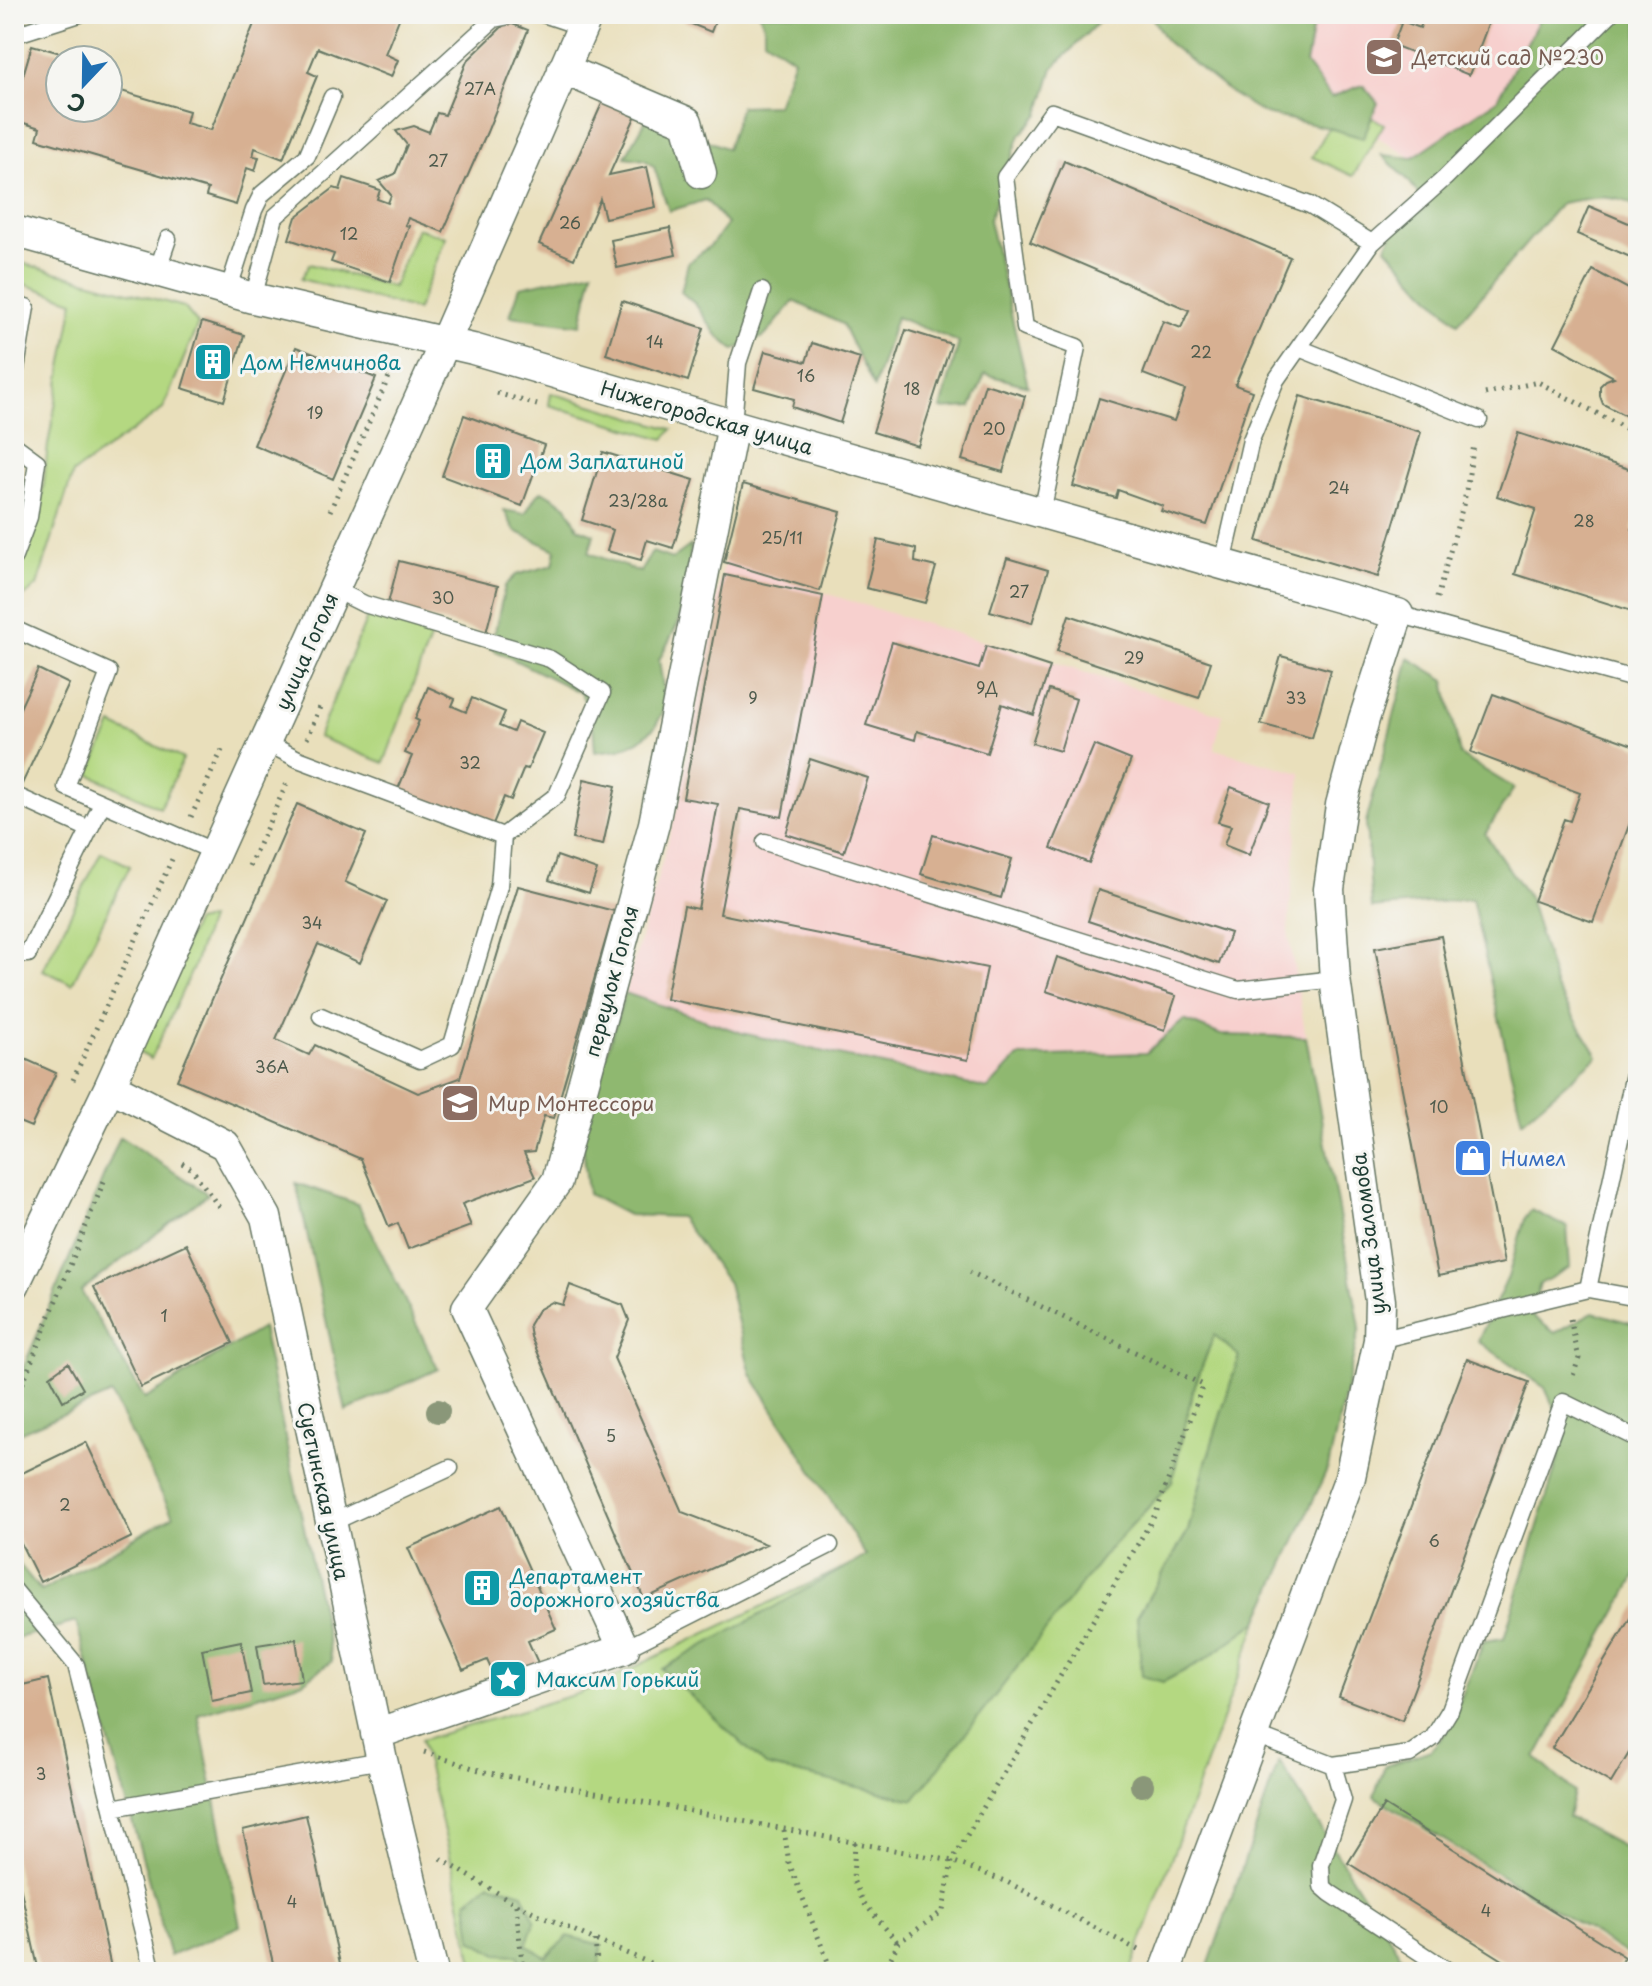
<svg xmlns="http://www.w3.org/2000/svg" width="1652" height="1986" font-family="'Playpen Sans',sans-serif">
<rect width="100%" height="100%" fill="#f6f6f2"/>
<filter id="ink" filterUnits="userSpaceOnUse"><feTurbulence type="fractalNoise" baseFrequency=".0125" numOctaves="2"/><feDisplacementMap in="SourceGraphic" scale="16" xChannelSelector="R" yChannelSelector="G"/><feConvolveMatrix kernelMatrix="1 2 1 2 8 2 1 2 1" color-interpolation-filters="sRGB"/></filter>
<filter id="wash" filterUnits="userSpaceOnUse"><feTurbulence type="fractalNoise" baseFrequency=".006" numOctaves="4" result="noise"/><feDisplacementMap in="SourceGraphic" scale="32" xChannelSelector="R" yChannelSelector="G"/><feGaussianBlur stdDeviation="1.8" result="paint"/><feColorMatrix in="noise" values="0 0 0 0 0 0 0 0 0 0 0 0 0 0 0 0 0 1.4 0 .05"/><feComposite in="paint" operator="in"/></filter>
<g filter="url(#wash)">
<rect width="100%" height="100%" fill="#e9dfbb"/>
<!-- built -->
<path fill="#f7d0ce" d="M1177,14h365l-45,86 -85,58z
M724,562l499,153 -9,34 87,24 -13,158 18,106 -85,-2 -37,-15 -38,33 -128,4 -30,32 -246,-56 -117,-40 53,-188z"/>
<!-- green -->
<path fill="#b4d881" stroke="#6a8a5a" stroke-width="2" d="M1344,101l40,23 -31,52 -41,-19z
M417,228l29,9 -29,73 -116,-31 8,-15 84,23z
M14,261l170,46 14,17 -35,85 -90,64 -36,113 -23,18v-16l26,-72 8,-71 26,-144 -59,-20z
M551,393l121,36 -8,10 -115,-34z
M368,615l63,21 -47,127 -66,-26z
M112,725l71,34 -23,49 -71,-34z
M101,852l29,14 -58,118 -29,-14z
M209,919l-16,49 -42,91 -15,-8 59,-129z
M1214,1335l25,21 -34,110 -17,65 -51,86 26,65 40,-21 55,-40 -128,351h-655l-26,-121 -28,-111 159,-47 286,-136 -203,112 446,-120 63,-67 20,-89z"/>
<!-- forest -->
<path fill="#8fb86f" stroke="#577a52" stroke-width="2" d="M759,14h347l-53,54 -14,46 -19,21 -31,85 39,166 -43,-12 -14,33 -30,2 18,-67 -63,-25 -22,70 -32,-63 -48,-23 -29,35 -31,14 -18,-16 -20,-29 -15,-13 7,-29 23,-18 16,-21 -21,-24 -37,11 -15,-44 -9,-7 -20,-3 24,-42 78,34 14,-43 36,-1 17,-46 -30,-20v-15z
M1150,14h165l-9,50 25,33 32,-12 15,18 -15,35 -38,-11 -60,-13 -33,-20 -65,-52z
M1542,14h96v194c-24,-17 -50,-9 -77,-5l-103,120 -35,-34 -37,-42 10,-22 32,-18 -20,-27 -26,-25 30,3 85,-58z
M593,271l-12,54 -71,-9 10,-29z
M542,491l25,15 11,22 16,6 -5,19 51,19 12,-20 20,7 19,-14 -3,33 -10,46 -19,36 7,46 -11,21 -16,14 -19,8 -25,3 -2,-29 -12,-30 -95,-47 9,-15 10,-45 11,-11 37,-10 3,-15 -41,-19 -11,-21 21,4 11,-18z
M1409,658l36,22 15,75 54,33 -29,46 44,64 27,90 42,68 -76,65 -50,-222 -100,9 -6,-85z
M625,993l117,40 246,56 30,-32 128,-4 38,-33 37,15 85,2 54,290 -32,141 -70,153 -55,40 -40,21 -21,-6 -5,-59 51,-86 17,-65 34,-110 -25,-21 -22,58 -20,89 -63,67 -195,251 -148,-34 -104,-97 204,-113 -115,-182 -23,-91 -48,-66 -52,-2 -40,-21 -6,-60z
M120,1137l88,57 -127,97 64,108 117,-71 70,333 -29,21 -105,32 42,212 -70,30 -94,-334 -62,17v-81l27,33 132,-75 -62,-122 -97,41v-45z
M296,1183l62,21 80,165 -92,42z
M1531,1210l36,17 3,40 -30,17 -9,31 24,18 38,-21 45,13v247l-102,186 38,34 -6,25 61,33 9,20v27l-9,28 1,12 8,1v34h-12l7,-14 -259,-162 11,-30 46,-16 17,-20 36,-89 20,-3 62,-205 -21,-45 -67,-47 30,-64 17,-59z
M1279,1761l132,211h-205z
M490,1883l33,10 12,27 -9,25 20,12 22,-21 33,9 -1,18 -15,9h-60l-7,-17 -20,-1 -26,-14 -5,-39z"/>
<g id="blocks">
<!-- building -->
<path fill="#d7b092" d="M258,14h143l-16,40 13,6 -7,17 -73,-29 -10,24 9,4 -34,83 -28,-11 -2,8 6,1 -4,14 -8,-3 -11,37 -30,-9 2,-7 -171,-50 3,-11 -26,-8v-14l18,-61 50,14 -22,1v48h48v-21l81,24 -3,12 25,7z
M667,14h51l-7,18z
M1425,14h67l-23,61 -76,-30 9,-24 18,7z
M507,22l21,8 -41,102 -44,100 -35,-14 -3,7 4,1 -19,56 -59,-20 3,-8 -45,-15 7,-22 38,-29 6,2 4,-12 36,12 -3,9 11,4 3,-8 -12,-14 16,-7 12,-29 -11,-14 18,-5 15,6 8,-19 8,2 22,-54z
M603,101l33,14 -27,60 38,-8 9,40 -51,11 -5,-19 -26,60 -35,-15z
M1064,161l226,96 -55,128 17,6 -45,134 -46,-14 2,-5 -45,-16 -2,8 -43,-12 26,-88 75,23 11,-31 -42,-16 20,-53 18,7 8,-18 -159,-68z
M1589,206l49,21 -1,33 -60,-26z
M670,228l6,27 -59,13 -6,-28z
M1593,270l45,24v128l-35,-18 -3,-8v-10l6,-6 8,-3 -59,-32z
M622,301l82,27 -16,53 -82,-27z
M202,322l42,13 -20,66 -42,-13z
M906,330l45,14 -33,102 -45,-14z
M812,343l48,15 -20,65 -48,-16 2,-8 -40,-11 11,-37 41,11z
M296,347l80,31 -43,101 -79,-34z
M985,384l40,12 -22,76 -41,-12z
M1300,396l121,36 -43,145 -121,-36z
M464,415l80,30 -22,61 -80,-30z
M1518,433l120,39v39l-6,18 6,2v82l-123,-39 21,-65 -39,-13z
M603,452l91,28 -21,68 -26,-8 -6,20 -34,-9 6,-21 -31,-10z
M743,484l98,28 -21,79 -96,-29z
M878,540l38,9 -1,13 21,5 -11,36 -59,-15z
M1007,558l41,12 -16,53 -42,-12z
M399,561l99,25 -12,47 -99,-26z
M725,575l98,21 -41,221 -42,-8 -20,105 267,54 -19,92 -302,-61 18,-93 14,3 20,-105 -35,-6z
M1069,615l142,47 -12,36 -142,-47z
M892,642l87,27 7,-23 64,21 -16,48 -32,-11 -15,49 -70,-22 -2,9 -49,-15z
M1281,656l50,14 -19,68 -51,-14z
M38,669l31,15 -47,100 -8,-4v-59z
M428,687l27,12 -3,7 14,6 6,-14 33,14 -6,14 14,6 4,-10 26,11 -15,36 -4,-1 -13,32 -7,-3 -13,32 -93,-40 14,-33 -7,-3 14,-32 -4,-2z
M1049,690l27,9 -16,52 -28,-8z
M1493,694l145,53v54l-45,121 -59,-21 30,-82 6,2 10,-28 -109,-41z
M1094,745l37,15 -42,103 -38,-15z
M810,759l58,19 -24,74 -58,-18z
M584,779l32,7 -13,59 -31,-6z
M1231,787l38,15 -20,53 -25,-10 7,-19 -13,-4z
M297,804l69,30 -21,48 42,19 -27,62 -42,-19 -42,96 33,15 6,-10 103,48 42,-15 58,-192 96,25 -60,207 -10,-2 -10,36 -10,1 11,24 -73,27 9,22 -63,23 -10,-26 -9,4 -28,-68 -184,-79z
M933,835l79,24 -11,39 -80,-24z
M557,856l40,14 -8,23 -40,-13z
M1098,890l132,43 -11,31 -131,-43z
M1441,936l63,327 -66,13 -63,-328z
M1057,957l119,39 -11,34 -119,-39z
M14,1054l42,19 -25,54 -17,-7z
M186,1244l47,99 -92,44 -47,-100z
M570,1285l53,20 6,15 -15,38 68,154 84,32 -122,55 -113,-262 -2,-12 9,-15 14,-8 11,3z
M1467,1359l62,23 -127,339 -63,-24z
M68,1363l15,26 -20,12 -13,-25z
M86,1442l46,95 -92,45 -26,-52v-53z
M501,1506l55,123 -28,12 11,24 -41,19 -11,-24 -24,10 -55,-122z
M1638,1605v133l-27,45 -59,-35z
M296,1639l6,41 -39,5 -6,-40z
M241,1641l10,52 -39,8 -10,-52z
M48,1679l64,293h-73l-25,-113v-172z
M1384,1805l241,152 -10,15h-93l-174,-109z
M306,1815l36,157h-67l-32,-142z"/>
</g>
</g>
<g filter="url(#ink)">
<use href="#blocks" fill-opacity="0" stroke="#667663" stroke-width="2"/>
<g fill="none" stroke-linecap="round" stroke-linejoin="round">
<defs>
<path id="lane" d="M543,14l39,13
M14,35l66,-21
M1372,243l73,-65 165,-164
M157,271l11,-32
M228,291l26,-81 8,-16 45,-38 25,-59
M253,298l22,-81 219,-198 25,-5
M1299,348l180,72
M14,381l12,-74
M733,425l5,-62 24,-72
M14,445l23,17 -8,55 -15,40
M1042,512l35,-165 -52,-19 -20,-151 47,-65 258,93 62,38 -96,137 -25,60 -28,123
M334,589l30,15 186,55 52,34 -45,102 -54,41
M1398,614l240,66
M14,629l95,43 -43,115 149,65
M265,742l33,17 205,77 -4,50 -47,159 -32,15 -99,-44
M14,795l75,34
M765,842l473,148 97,-11
M14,954h14l74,-150
M1588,1289l50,9
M1379,1340l209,-51 50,-234
M331,1523l119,-55
M14,1590l62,75 77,307
M624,1649l206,-104
M1255,1735l78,30 77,-11 23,-16 17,-28 113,-308 75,37
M1333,1765l10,35 -22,65 1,21 8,7 120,79
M112,1808l270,-48"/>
<path id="street" d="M563,69l124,53 14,51
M14,231l239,67 220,51 260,76 665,189 -34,105 -23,86 -12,84 6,90 45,322 -1,39 -29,137 -185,495
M110,1086l115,59 41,72 116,543 51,212
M14,1285l96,-199 324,-719 154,-353
M376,1734l248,-85 -157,-341 90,-127 97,-357 79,-399"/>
</defs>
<!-- lane casing -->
<use href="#lane" stroke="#667663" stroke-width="19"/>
<!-- street casing -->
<use href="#street" stroke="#667663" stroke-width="33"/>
<!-- path -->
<path stroke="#667663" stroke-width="5" stroke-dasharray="2 6" stroke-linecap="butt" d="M497,393l40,12
M1485,394l53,-12 100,53
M330,511l65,-148
M1437,598l27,-96 10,-57
M307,739l13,-32
M191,817l31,-67
M249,866l39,-85
M73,1080l99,-221
M182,1163l10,6 29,41
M1570,1319l9,39 -7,21
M14,1397l8,-12 84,-209
M424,1752l61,20 467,89 55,21 131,68
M784,1830l5,33 43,109
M855,1842l-2,38 11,23 34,40
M441,1859l75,45 79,36 69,29 2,3
M516,1905l7,67
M595,1940l3,32
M884,1972l14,-29 45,-32 9,-50 204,-348 47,-128 -233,-113"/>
<!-- lane -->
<use href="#lane" stroke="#fff" stroke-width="16"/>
<!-- street -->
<use href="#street" stroke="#fff" stroke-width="30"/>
</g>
<!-- trees -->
<g fill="#8a9779">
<circle cx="438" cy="1411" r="12"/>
<circle cx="1142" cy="1785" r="12"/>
</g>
</g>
<!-- icons -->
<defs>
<symbol id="school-square" viewBox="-11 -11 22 22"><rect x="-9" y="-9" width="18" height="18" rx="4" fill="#8d6e63" stroke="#f6f6f2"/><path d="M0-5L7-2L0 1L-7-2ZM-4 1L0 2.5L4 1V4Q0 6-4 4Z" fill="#fff"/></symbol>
<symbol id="building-square" viewBox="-11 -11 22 22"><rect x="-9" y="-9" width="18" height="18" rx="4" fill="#0f9aa8" stroke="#f6f6f2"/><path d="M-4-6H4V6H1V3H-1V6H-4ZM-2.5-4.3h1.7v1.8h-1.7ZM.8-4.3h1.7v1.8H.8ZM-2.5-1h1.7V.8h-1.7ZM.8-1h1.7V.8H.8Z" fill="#fff"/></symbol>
<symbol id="shop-square" viewBox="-11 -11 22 22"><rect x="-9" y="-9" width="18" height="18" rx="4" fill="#3f7fe0" stroke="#f6f6f2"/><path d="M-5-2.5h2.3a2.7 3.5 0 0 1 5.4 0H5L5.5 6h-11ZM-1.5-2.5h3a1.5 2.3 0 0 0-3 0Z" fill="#fff"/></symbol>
<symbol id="sight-square" viewBox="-11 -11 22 22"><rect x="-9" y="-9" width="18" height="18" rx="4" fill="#0f9aa8" stroke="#f6f6f2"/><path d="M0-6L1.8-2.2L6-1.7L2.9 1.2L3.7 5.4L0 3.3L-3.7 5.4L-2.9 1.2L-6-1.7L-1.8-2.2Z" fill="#fff"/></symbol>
</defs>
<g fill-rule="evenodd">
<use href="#school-square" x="1362" y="35" width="44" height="44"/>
<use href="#building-square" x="191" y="340" width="44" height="44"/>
<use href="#building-square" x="471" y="439" width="44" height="44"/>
<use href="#school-square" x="438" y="1081" width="44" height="44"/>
<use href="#shop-square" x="1451" y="1136" width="44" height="44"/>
<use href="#building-square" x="460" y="1566" width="44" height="44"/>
<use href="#sight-square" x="486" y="1657" width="44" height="44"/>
</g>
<g text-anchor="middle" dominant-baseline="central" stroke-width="6" stroke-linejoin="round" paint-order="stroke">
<!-- number labels -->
<g font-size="16" fill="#4d5a4c">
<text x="480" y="88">27А</text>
<text x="438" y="160">27</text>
<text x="570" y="222">26</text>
<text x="349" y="233">12</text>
<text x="655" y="341">14</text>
<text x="1201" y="351">22</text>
<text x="806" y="375">16</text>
<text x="912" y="388">18</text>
<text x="315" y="412">19</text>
<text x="994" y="428">20</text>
<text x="1339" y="487">24</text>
<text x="638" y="500">23/28а</text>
<text x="1584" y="520">28</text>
<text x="782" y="537">25/11</text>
<text x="1019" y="591">27</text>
<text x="443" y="597">30</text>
<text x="1134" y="657">29</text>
<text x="987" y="687">9Д</text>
<text x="753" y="697">9</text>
<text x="1296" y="697">33</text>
<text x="470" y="762">32</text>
<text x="312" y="922">34</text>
<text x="272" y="1066">36А</text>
<text x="1439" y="1106">10</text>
<text x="164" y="1315">1</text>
<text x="611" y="1435">5</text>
<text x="65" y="1504">2</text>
<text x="1434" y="1540">6</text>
<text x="41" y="1773">3</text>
<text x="292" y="1901">4</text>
<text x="1486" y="1910">4</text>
</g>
<!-- education labels -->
<g font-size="20" fill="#785e54" stroke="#f6f6f2" text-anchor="start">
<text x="1412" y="57">Детский сад №230</text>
<text x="488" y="1103">Мир Монтессори</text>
</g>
<!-- culture labels -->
<g font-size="20" fill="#0d838f" stroke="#f6f6f2" text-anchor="start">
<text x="241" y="362">Дом Немчинова</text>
<text x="521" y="461">Дом Заплатиной</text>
<text x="510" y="1576">Департамент<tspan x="510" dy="23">дорожного хозяйства</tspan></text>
<text x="536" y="1679">Максим Горький</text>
</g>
<!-- street labels -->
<g font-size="20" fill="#1f3d34" stroke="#f6f6f2">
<text transform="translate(707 417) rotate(16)">Нижегородская улица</text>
<text transform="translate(306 651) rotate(-66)">улица Гоголя</text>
<text transform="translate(611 981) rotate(-75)">переулок Гоголя</text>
<text transform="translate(1368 1234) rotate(-97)">улица Заломова</text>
<text transform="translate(324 1491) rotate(78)">Суетинская улица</text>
</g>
<!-- shop labels -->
<g font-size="20" fill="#366cbe" stroke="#f6f6f2" text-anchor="start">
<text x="1501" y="1158">Нимел</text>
</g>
</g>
<!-- margin -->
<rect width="1652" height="1986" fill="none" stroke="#f6f6f2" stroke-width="48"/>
<!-- north arrow -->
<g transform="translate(84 84) rotate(202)"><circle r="38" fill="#f6f6f2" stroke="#a0aca6" stroke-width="2"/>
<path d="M0-6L14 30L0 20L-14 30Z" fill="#1f6fb2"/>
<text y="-12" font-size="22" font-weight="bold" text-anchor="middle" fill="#1f3d34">С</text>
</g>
</svg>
